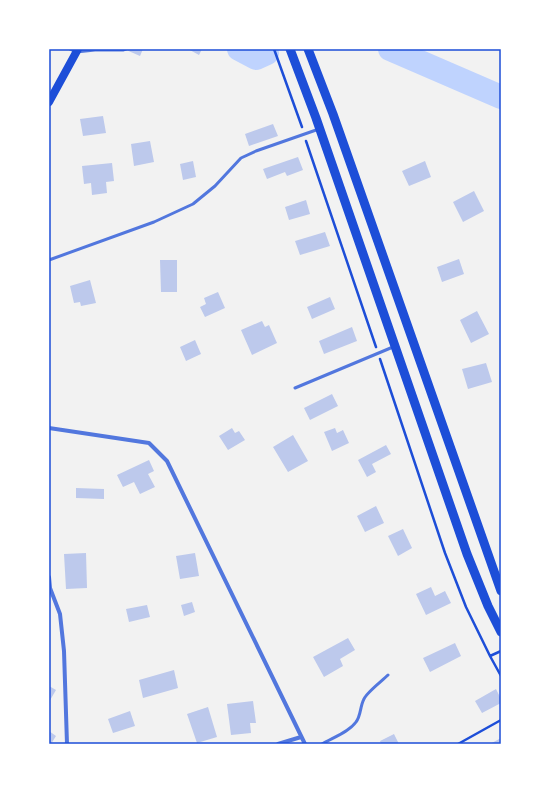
<svg xmlns="http://www.w3.org/2000/svg" width="550" height="793" font-family="'DM Sans',sans-serif">
<rect width="100%" height="100%" fill="#f2f2f2"/>
<g fill="none" stroke-linecap="round" stroke-linejoin="round">
<!-- river -->
<path stroke="#bfd3fe" stroke-width="24" d="M239,49l17,9 11,-5
M390,49l111,48"/>
</g>
<!-- building -->
<path fill="#bdc9ec" d="M124,49h19l-3,7z
M188,49h14l-3,6z
M103,116l3,17 -23,3 -3,-17z
M273,124l5,12 -29,10 -4,-12z
M150,141l4,21 -20,4 -3,-22z
M298,157l5,13 -16,6 -2,-4 -18,7 -4,-10z
M193,161l3,16 -13,3 -3,-16z
M425,161l6,16 -22,9 -7,-15z
M112,163l2,18 -8,1 1,11 -15,2 -1,-12 -7,1 -2,-18z
M474,191l10,20 -21,11 -10,-20z
M306,200l4,14 -21,6 -4,-13z
M325,232l5,14 -30,9 -5,-14z
M459,259l5,15 -22,8 -5,-15z
M160,260h17v32h-16z
M90,280l6,23 -15,3 -1,-4 -6,1 -4,-17z
M218,292l7,16 -20,9 -5,-10 6,-3 -2,-6z
M330,297l5,12 -23,10 -5,-12z
M477,311l12,23 -18,9 -11,-23z
M262,321l3,6 4,-2 8,18 -25,12 -11,-25z
M352,327l5,14 -33,13 -5,-13z
M195,340l6,14 -15,7 -6,-14z
M486,363l6,19 -24,7 -6,-20z
M332,394l6,12 -28,14 -6,-12z
M232,428l3,5 4,-2 6,9 -17,10 -9,-14z
M335,428l2,5 6,-3 6,13 -17,8 -8,-19z
M293,435l15,26 -20,11 -15,-25z
M386,445l5,9 -19,10 4,8 -9,5 -9,-17z
M149,460l5,11 -6,3 7,13 -15,7 -6,-12 -11,5 -6,-12z
M76,488l28,1v10l-28,-1z
M376,506l8,17 -19,9 -8,-16z
M403,529l9,19 -14,8 -10,-20z
M86,553l1,35 -21,1 -2,-35z
M195,553l4,23 -19,3 -4,-23z
M431,587l4,9 10,-5 6,12 -25,12 -10,-21z
M192,602l3,10 -11,4 -3,-11z
M147,605l3,12 -21,5 -3,-13z
M348,638l7,12 -15,9 3,7 -19,11 -11,-20z
M455,643l6,13 -31,16 -7,-14z
M174,670l4,18 -35,10 -4,-18z
M49,686l7,4 -7,12z
M496,689l5,10v4l-19,10 -7,-12z
M253,701l3,22h-6l1,10 -20,2 -4,-31z
M208,707l9,30 -20,6 -10,-29z
M130,711l5,15 -22,7 -5,-14z
M49,731l7,5 -5,8h-2z
M394,734l5,10h-18l-1,-3z
M501,738v6h-11z"/>
<g fill="none" stroke-linecap="round" stroke-linejoin="round">
<!-- path -->
<path stroke="#1d4ed8" stroke-width="2.5" d="M274,49l28,78
M306,141l70,206
M380,359l65,194 21,54 24,49
M501,651l-11,5 11,20
M458,744l43,-24"/>
<!-- service -->
<path stroke="#5277de" stroke-width="3" d="M70,49l6,3 19,-2h28l3,-1
M49,260l105,-38 39,-18 22,-18 26,-28 15,-7 63,-22
M295,388l98,-41
M322,744c10,-6 27,-12 34,-22 5,-6 4,-16 8,-23 3,-7 18,-18 24,-24"/>
<!-- minor -->
<path stroke="#5277de" stroke-width="4" d="M49,428l100,15 18,18 138,283
M49,577l1,11 10,26 4,37 3,93
M278,744l23,-7"/>
<!-- secondary -->
<path stroke="#1d4ed8" stroke-width="8" d="M49,102l29,-53"/>
<!-- primary -->
<path stroke="#1d4ed8" stroke-width="9" d="M290,49l26,69 151,436 21,52 13,26
M308,49l25,65 168,477"/>
</g>
<!-- border -->
<rect width="550" height="793" fill="none" stroke="#ffffff" stroke-width="100"/>
<rect x="50" y="50" width="450" height="693" fill="none" stroke="#1d4ed8" stroke-width="1.5"/>
</svg>
